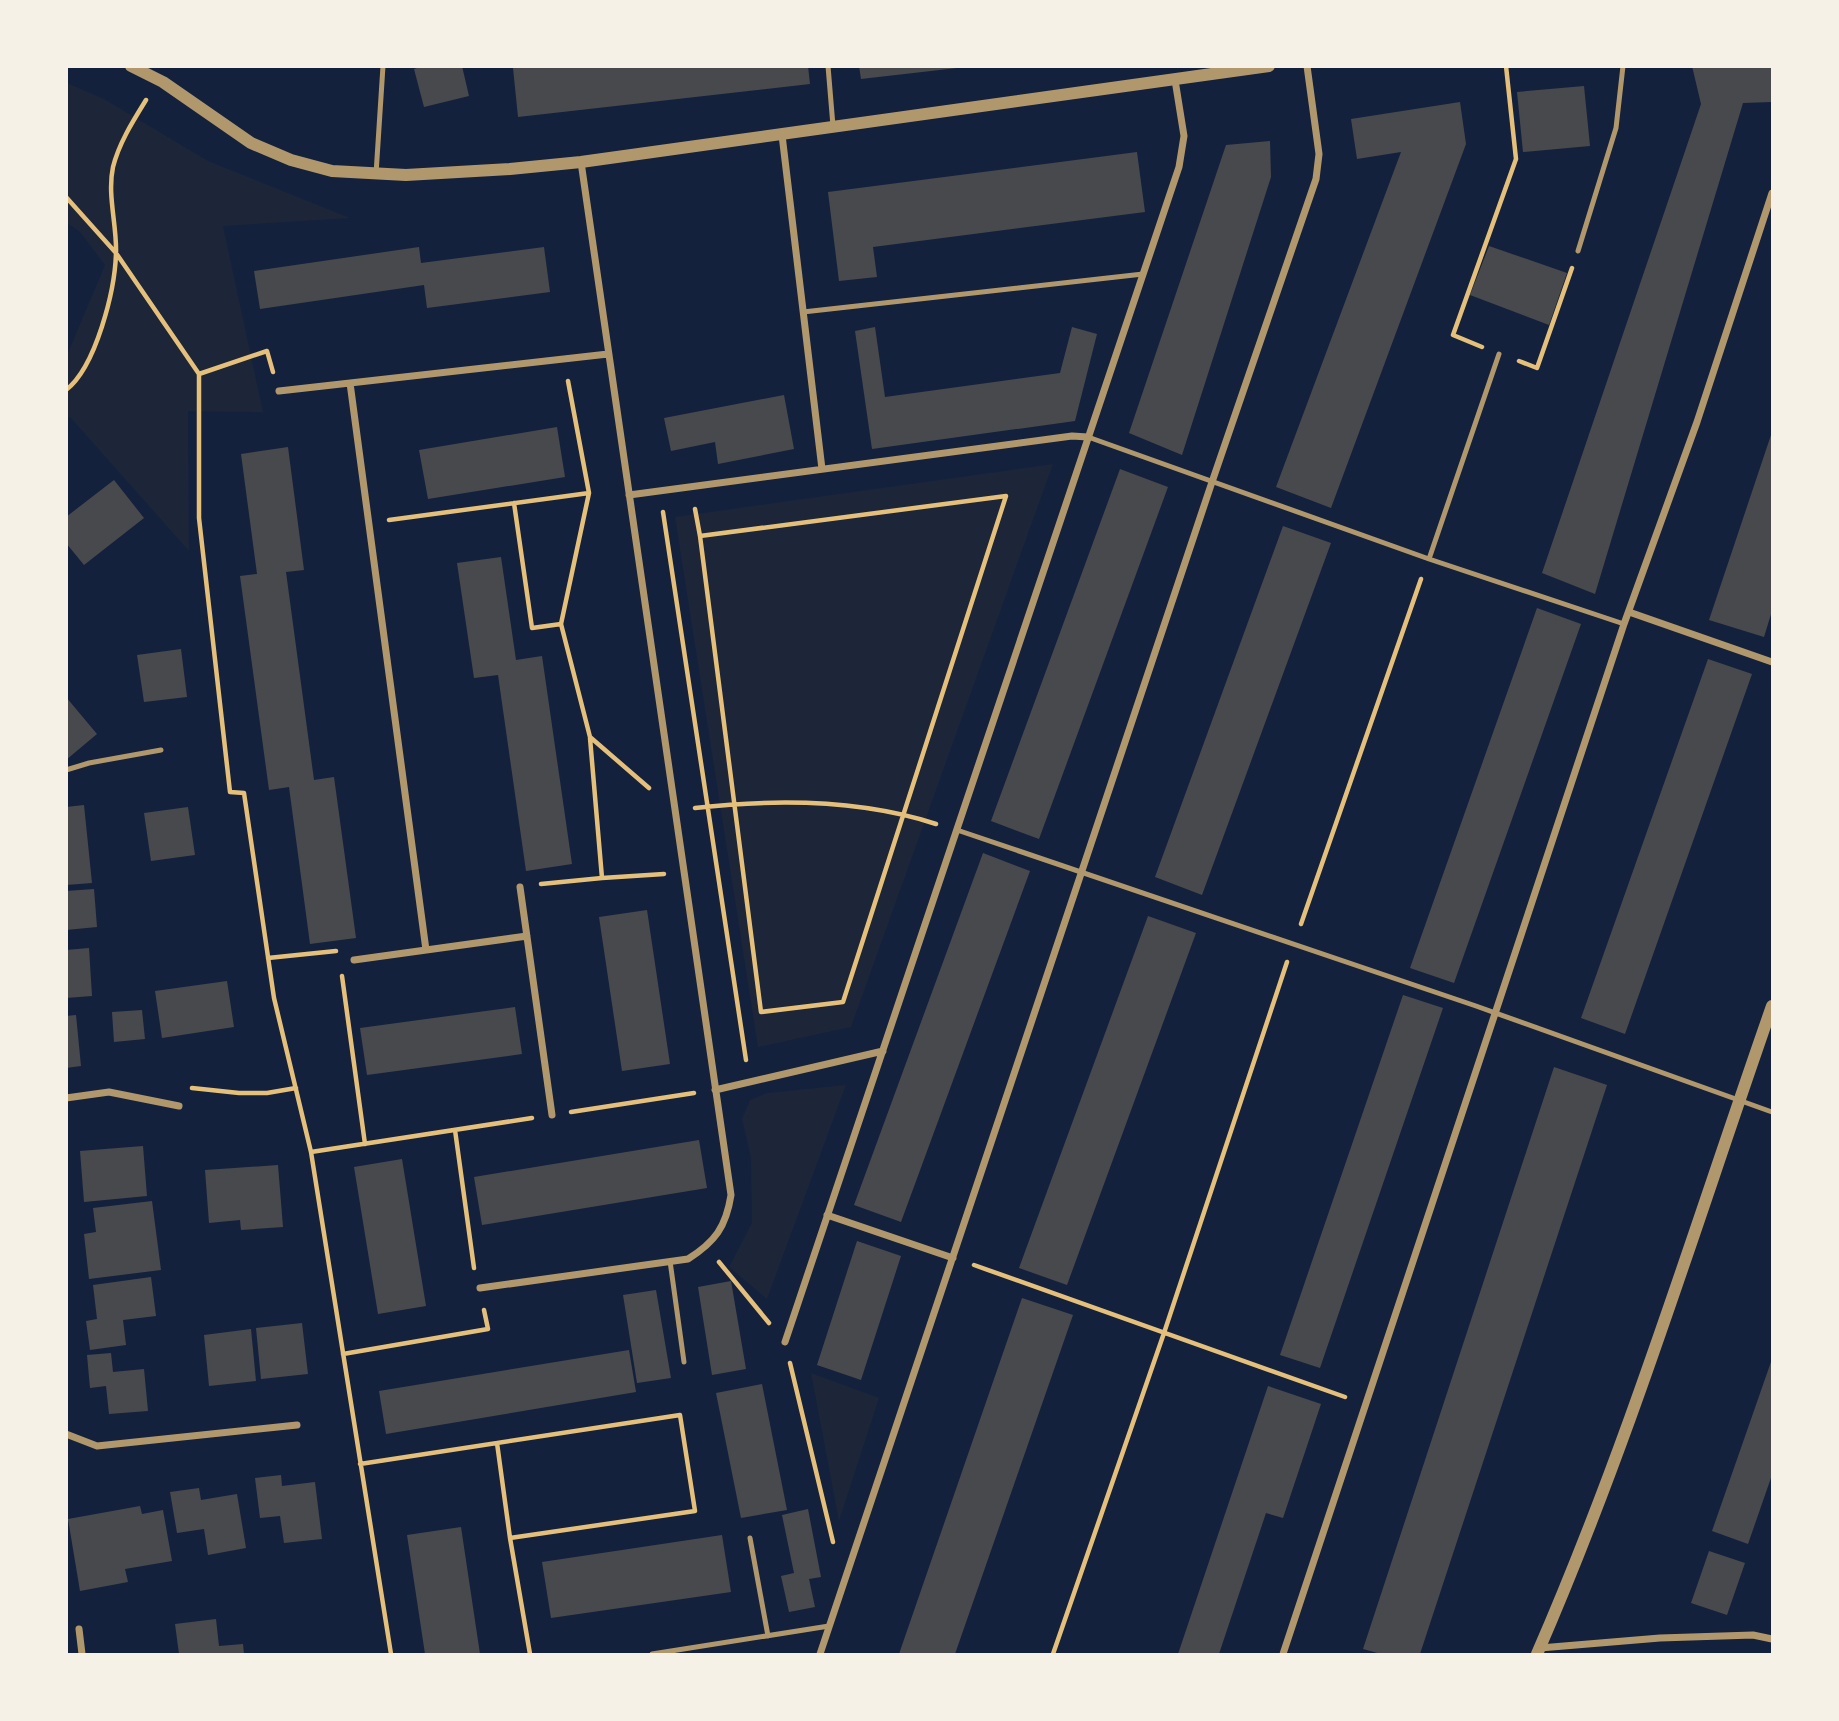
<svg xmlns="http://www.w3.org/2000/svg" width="1839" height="1721" font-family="'Times New Roman',serif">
<rect width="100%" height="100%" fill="#14213d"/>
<!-- green -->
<path fill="#1d2539" d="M67,83l37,16 104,62 142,57 -127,8 40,186 -75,-1 1,140 -119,-134 -3,1v-63l38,-90 -25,-33 -13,-9z
M1053,464l-202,563 -93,20 -83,-530z
M846,1085l-79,214 -38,-32 23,-44 -1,-65 -9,-39 8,-19 17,-7z
M811,1373l68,25 -40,123z"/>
<!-- building -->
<path fill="#48494c" d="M423,66h39l7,30 -45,11 -10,-38z
M525,66h283l2,18 -292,33 -5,-49z
M859,66h98v2l-96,11z
M1692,66h80v36l-29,1 -148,491 -53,-21 159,-469z
M1584,86l6,60 -67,6 -6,-60z
M1460,102l6,42 -135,364 -55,-21 125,-335 -44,7 -6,-40z
M1270,141l1,36 -89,278 -53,-22 97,-288z
M1137,152l8,60 -272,35 4,30 -38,4 -11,-89z
M1489,246l78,27 -18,52 -79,-30z
M419,247l2,16 123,-16 6,45 -123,16 -3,-23 -164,24 -6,-38z
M875,327l10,70 175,-24 12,-46 25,7 -22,87 -203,28 -17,-118z
M784,395l10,54 -76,15 -3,-22 -44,9 -7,-33z
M557,427l8,50 -137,22 -9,-49z
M1772,432v179l-8,26 -55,-17z
M288,447l16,123 -18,2 28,208 20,-3 22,161 -46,6 -21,-157 -20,3 -29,-214 17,-2 -16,-120z
M1120,469l48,18 -129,352 -48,-18z
M114,480l30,38 -60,47 -18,-22v-26z
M1283,526l48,17 -129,352 -47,-18z
M501,557l15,103 26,-4 30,208 -46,7 -28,-196 -24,3 -17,-115z
M1537,608l44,16 -127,359 -44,-15z
M181,649l6,48 -43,5 -7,-47z
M1708,659l44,15 -127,360 -44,-16z
M66,697l31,37 -31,26z
M84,805l8,78 -26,2v-78z
M188,807l7,48 -44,6 -7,-48z
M983,853l47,18 -129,351 -47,-17z
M94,889l3,38 -31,3v-39z
M647,910l23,154 -48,7 -23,-154z
M1148,916l48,17 -129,352 -48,-17z
M89,948l3,48 -26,2v-48z
M227,981l7,46 -72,11 -7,-47z
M1403,995l40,13 -123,360 -40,-13z
M515,1007l7,47 -155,21 -7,-47z
M142,1010l3,29 -31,3 -2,-30z
M76,1015l5,51 -15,2v-52z
M1554,1067l53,18 -187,569h-39l-18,-5z
M699,1140l8,48 -225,37 -8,-48z
M143,1146l4,50 -63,6 -4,-51z
M402,1159l24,147 -48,8 -24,-147z
M278,1165l5,62 -42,3 -1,-10 -31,3 -4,-53z
M152,1201l9,69 -72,9 -5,-45 12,-2 -3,-24z
M857,1241l44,15 -40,124 -44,-15z
M151,1277l5,39 -33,4 3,25 -36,5 -4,-29 11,-2 -4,-34z
M731,1281l15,88 -34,6 -14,-88z
M656,1290l15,88 -34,5 -14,-88z
M1022,1298l51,17 -118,339h-56z
M302,1323l6,51 -47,5 -5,-51z
M251,1329l5,52 -47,5 -5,-51z
M629,1350l7,42 -250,42 -7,-43z
M111,1353l2,19 31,-3 4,42 -39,3 -3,-28 -16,2 -3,-33z
M1772,1359v116l-24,69 -36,-13z
M762,1384l25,126 -46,8 -25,-125z
M1268,1386l53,18 -38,114 -17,-5 -47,141h-41z
M281,1475l1,11 33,-4 7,57 -38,4 -4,-27 -20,2 -5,-40z
M199,1488l2,12 36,-6 9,54 -38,7 -4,-26 -27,4 -7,-41z
M140,1506l2,8 21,-4 9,51 -47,8 3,13 -48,9 -12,-72z
M808,1509l13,68 -12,2 6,28 -26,5 -8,-36 13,-3 -12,-58z
M461,1527l19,127h-55l-18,-119z
M722,1535l9,57 -180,26 -9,-56z
M1709,1551l36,12 -18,52 -36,-12z
M216,1619l3,27 24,-2 1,10h-65l-4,-30z"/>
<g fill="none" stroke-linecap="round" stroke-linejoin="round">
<!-- path -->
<path stroke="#e5c07b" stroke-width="4.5" d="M66,197l50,56 83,121
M1482,347l-29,-12 63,-176 -10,-93
M1519,361l18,7 35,-100
M273,372l-6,-21 -68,23v144l31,274 14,1 30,205 37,154 80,502
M568,381l21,112 -28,131 29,113 59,51
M66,390c30,-23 49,-100 50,-137 1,-28 -9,-58 -3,-86 6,-24 20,-46 33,-67
M1006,496l-163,506 -82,10 -61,-476z
M514,503l18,125 29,-4
M695,509l5,27
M663,512l83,548
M389,520l200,-27
M695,808c79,-9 164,-9 241,16
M602,878l62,-4
M541,884l61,-6 -12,-140
M1301,924l120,-345
M268,958l68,-7
M342,976l23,168
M192,1088l47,5h28l29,-5
M571,1112l123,-19
M455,1130l19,138
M311,1152l221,-34
M719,1262l50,61
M974,1265l371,132
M343,1354l145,-25 -4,-19
M790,1363l43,179
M497,1443l13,95 20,116
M360,1464l320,-49 15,96 -185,27
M1053,1654l111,-321 123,-371"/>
<!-- service -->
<path stroke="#b1986c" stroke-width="5" d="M828,66l5,60
M376,174l7,-108
M1578,251l38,-123 7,-62
M803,312l340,-38
M1088,437l341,122 195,65
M1429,559l70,-205
M66,770l23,-7 72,-13
M957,830l519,176 296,106
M670,1261l14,101
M750,1538l18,98
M652,1654l177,-28"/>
<!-- minor -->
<path stroke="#b1986c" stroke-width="7" d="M782,135l40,334
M350,383l76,567
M279,391l329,-37
M629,495l443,-59 16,1
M1629,612l143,50
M520,887l32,228
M354,960l173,-24
M715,1090l168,-39
M66,1098l43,-6 70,14
M827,1215l126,43
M480,1288l208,-29c27,-17 38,-32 43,-64l-150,-1033
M785,1342l394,-1175 5,-31 -9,-56
M66,1434l31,12 200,-21
M79,1629l3,25
M1540,1648l120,-10 93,-3 19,4
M820,1654l392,-1172 104,-303 3,-25 -12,-88
M1283,1654l341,-1030 73,-202 75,-229"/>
<!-- tertiary -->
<path stroke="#b1986c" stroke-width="12" d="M131,66l32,16 88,61 40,17 41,11 74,4 104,-6 71,-7 688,-96
M1537,1654c92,-211 159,-431 235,-648"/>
</g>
<!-- border -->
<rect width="1839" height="1721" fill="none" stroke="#f6f1e7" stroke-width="136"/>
</svg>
